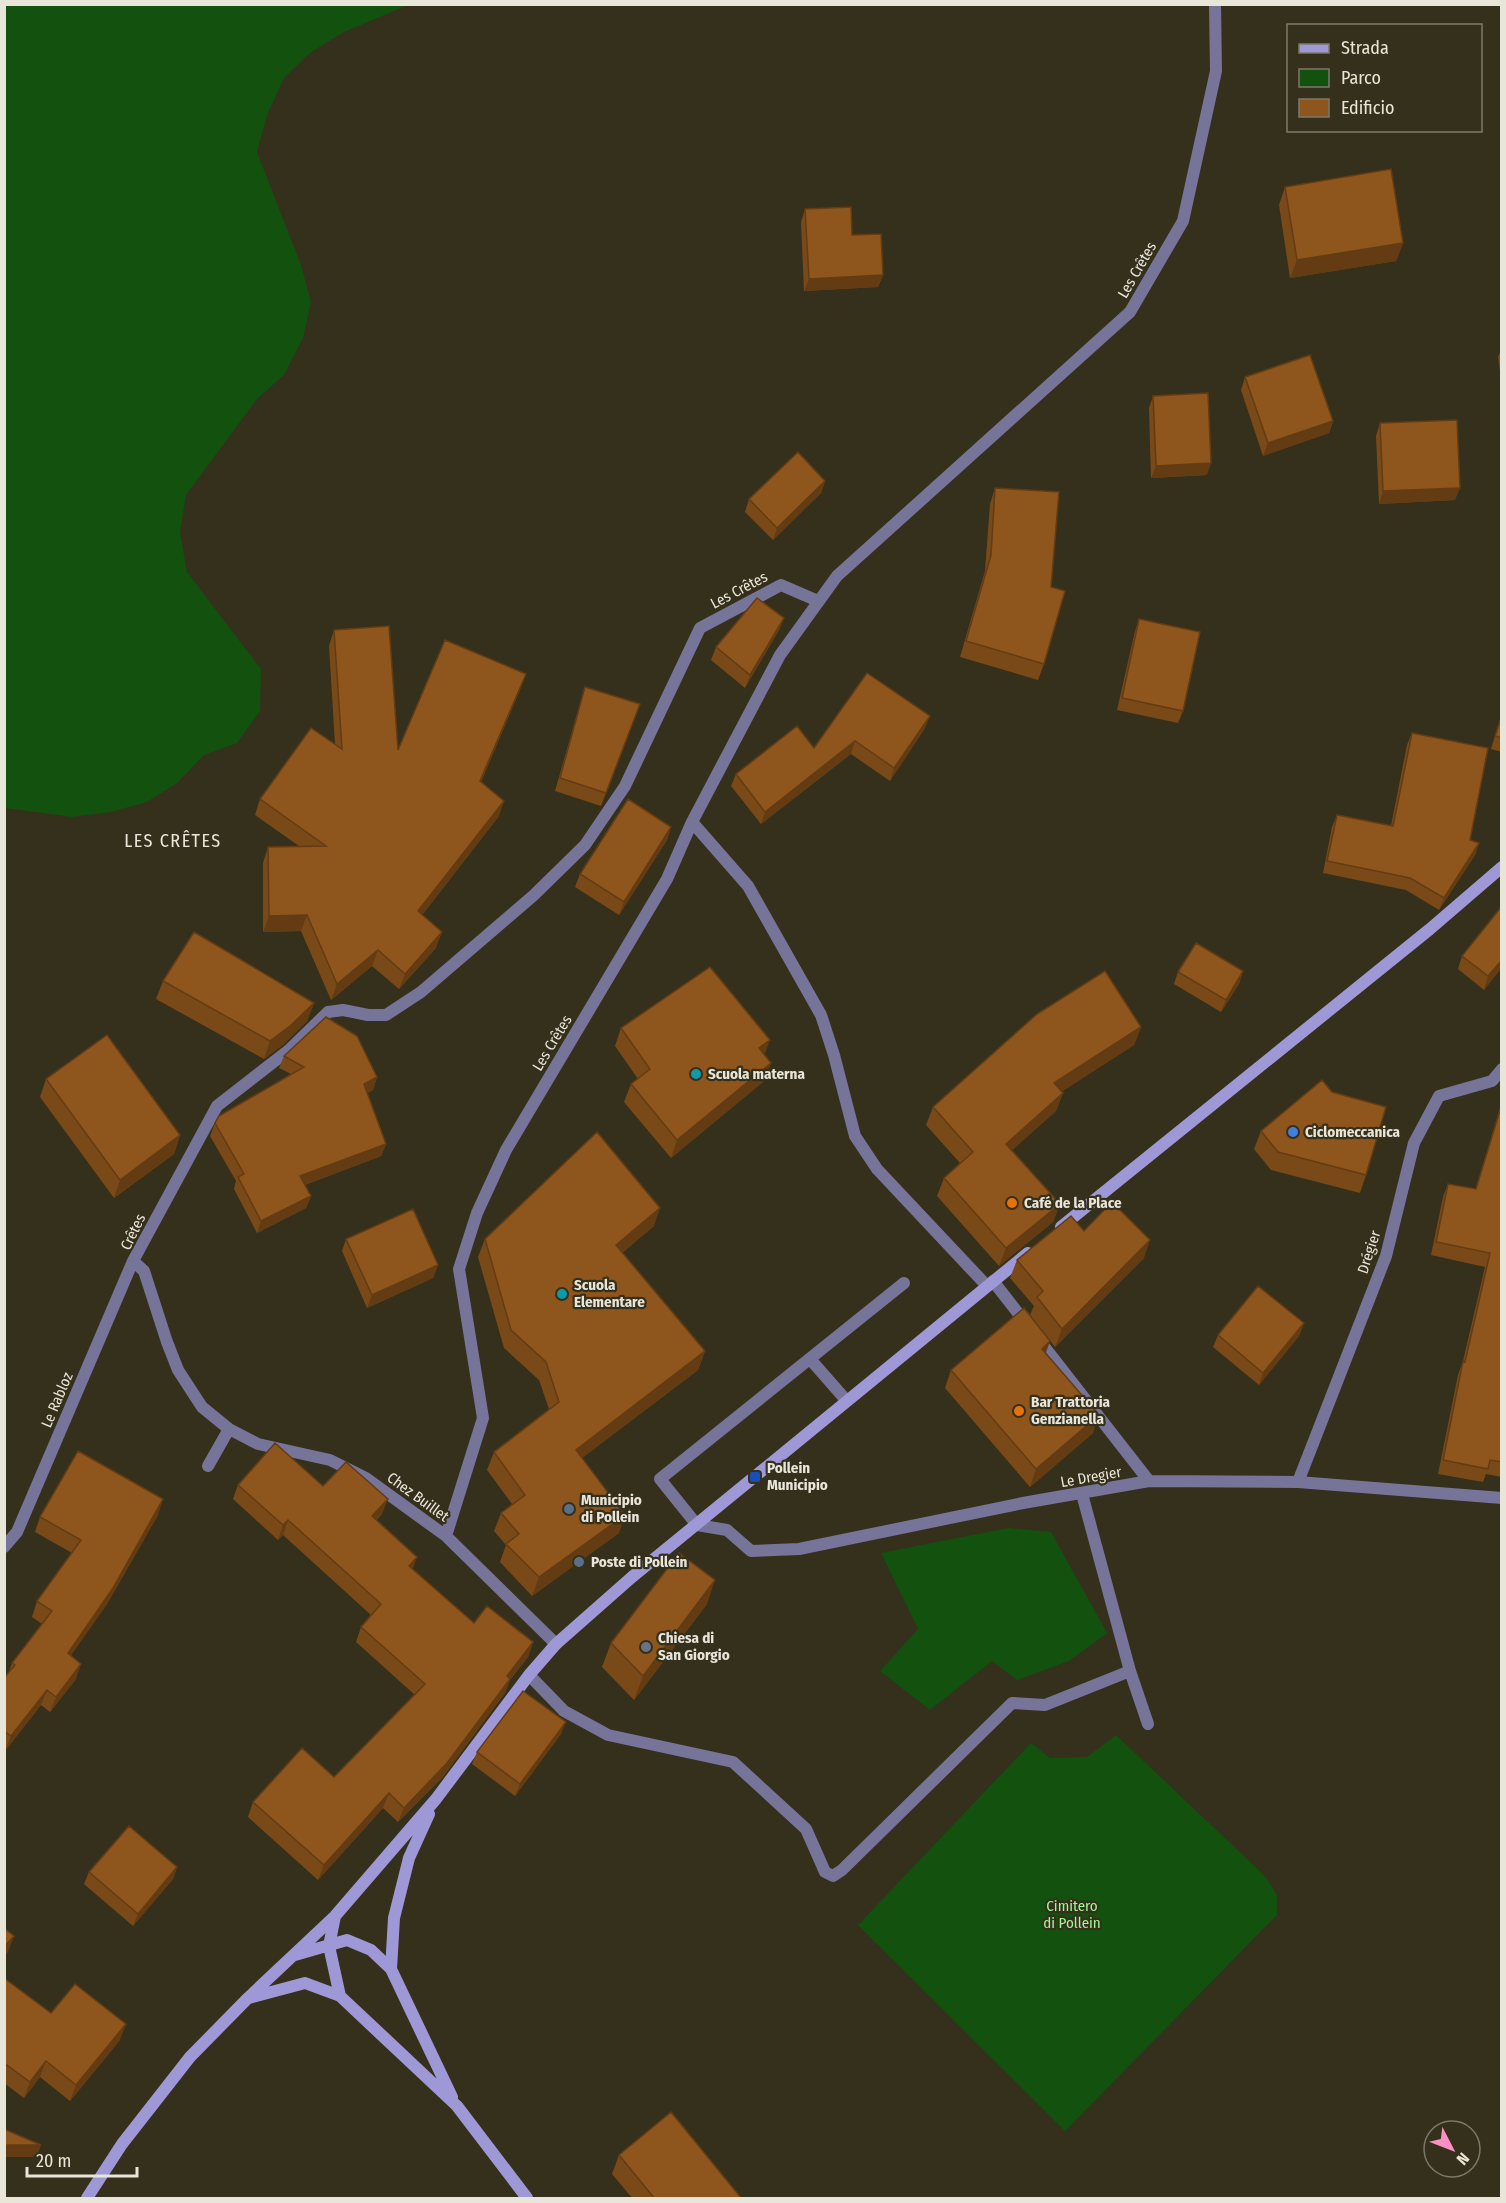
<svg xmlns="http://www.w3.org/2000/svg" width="1506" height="2203" font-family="'Fira Sans Condensed',sans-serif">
<rect width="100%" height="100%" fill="#35301c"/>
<!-- green -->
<path fill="#12510e" d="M4,5h404l-66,28 -32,20 -26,25 -17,37 -10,37 44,113 10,37 -8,36 -19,37 -27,24 -71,96 -6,37 7,40 74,97 -1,42 -23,32 -33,12 -27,28 -30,19 -36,10 -39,5 -67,-9z
M1008,1528l43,4 56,101 -38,28 -52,19 -25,-19 -62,49 -50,-39 38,-42 -37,-76z
M1116,1735l149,141 12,19v20l-212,216 -207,-206 173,-182 19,15 37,-1z"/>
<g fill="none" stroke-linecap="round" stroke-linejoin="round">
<!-- lane -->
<path stroke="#767499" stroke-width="12" d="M810,1359l36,41
M1082,1494l48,177 18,53
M697,1525l-37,-46 244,-196
M529,1675l35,36 44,24 125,27 73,67 19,43 8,4 9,-6 170,-167 33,2 85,-34"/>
<!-- street -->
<path stroke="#767499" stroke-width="12" d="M692,822l56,64 73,129 13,40 21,81 22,33 110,117
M993,1281l156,200
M208,1466l21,-37
M1298,1482l88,-226 28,-113 25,-47 53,-15 10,-12
M697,1525l30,5 24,21 48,-2 224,-46 126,-22 149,1 204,16
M446,1536l37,-118 -24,-149 18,-56 29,-63 161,-271 25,-57 88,-167 57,-79 293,-264 53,-91 33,-150 -1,-67
M4,1547l13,-15 116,-271
M556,1644l-110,-108 -80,-58 -36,-18 -72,-16 -29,-15 -27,-22 -24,-37 -11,-28 -23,-71 -11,-10 84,-155 72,-56 39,-38 15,-2 25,5h18l35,-23 113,-97 51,-50 40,-59 75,-158 81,-43 37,16"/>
<!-- secondary -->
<path stroke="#9e99d6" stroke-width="12" d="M1061,1227l369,-298 72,-62
M335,1916l-6,30 11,50
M295,1955l52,-15 24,10 20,19 61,128
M391,1969l3,-51 15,-60 20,-44
M249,1998l56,-15 35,13 117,110 70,92
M87,2198l35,-54 68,-87 58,-59 87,-82 101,-117 93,-124 27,-31 76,-67 396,-324"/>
</g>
<!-- wall -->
<path fill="#7a4918" d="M1285,187l118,56 -7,18 -106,17 -11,-73z
M805,209l47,26 31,40 -5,12 -74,4 -3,-69z
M1502,348v37l-4,-28z
M1245,377l88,44 -4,12 -66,23 -22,-66z
M1153,396l54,79 -56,3 -2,-70z
M1380,423l75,77 -76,4 -3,-68z
M825,481l-4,12 -48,47 -28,-28 4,-13z
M995,488l49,176 -6,16 -78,-23 25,-86 5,-67z
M784,618l-5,12 -34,58 -34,-28 5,-13z
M1139,619l44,92 -5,12 -61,-13 18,-79z
M334,630l64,120 122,-60 -39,92 18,34 -77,99 14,33 -37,41 -27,-23 -41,34 -30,-69 -38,1v-69l5,-16 31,-1 -44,-31 5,-16 75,-55 -6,-98z
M585,687l55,17 -39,102 -46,-15 26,-91z
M1502,713v39l-11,-3z
M925,728l-35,53 -39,-27 -90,70 -30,-38 5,-12 78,-26z
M1412,733l58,107 9,3 -4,12 -36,55 -33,-20 -83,-17 9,-46 5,-12 54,11 16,-81z
M671,827l-4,13 -48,75 -44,-28 5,-13z
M1462,956l40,11 -18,23 -26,-21z
M1243,971l-4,13 -18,28 -47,-28 4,-12z
M163,981l151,22 -7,18 -23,23 -20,15 -108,-60z
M1141,1027l-7,18 -73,47 2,1 -7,18 -44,39 48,54 -7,18 -54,44 -62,-70 7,-18 16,-15 -34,-38 7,-18z
M621,1028l143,27 7,8 -7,18 -93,77 -47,-56 7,-18 7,-5 -23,-33z
M284,1056l93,21 -4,13 -6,3 19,51 -5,12 -76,29 6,11 -5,12 -49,25 -23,-44 2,-8 -26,-45 5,-13 76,-49 -12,-6z
M46,1079l134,56 -6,19 -60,44 -74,-101z
M1502,1101v376l-16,-3 -3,8 -45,-8 20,-99 5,-14 22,-94 -54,-12 12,-58 5,-13 28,5z
M1261,1131l105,44 -6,18 -89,-23 -17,-21z
M654,1226l-32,27 83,98 -7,19 -116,88 37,75 -87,63 -32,-34 6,-17 -12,-14 7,-18 11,-9 -25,-34 7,-18 55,-43 -10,-29 -35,-32 -26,-91 7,-18z
M1084,1231l60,27 -89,89 -25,-32 4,-9 -24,-28 7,-18z
M346,1239l92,26 -5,13 -66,30 -25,-57z
M1304,1323l-5,13 -40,49 -46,-38 5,-12z
M1050,1341l-4,12 47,80 -63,54 -85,-99 6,-18z
M238,1485l85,1 59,28 -5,6 36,49 61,54 59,19 -5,15 -18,23 -5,13 -63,85 -44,44 -15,-14 -65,72 -70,-63 5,-15 81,-25 81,-82 -59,-53 5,-15 10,-12 -88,-80 -5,5 -45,-41z
M158,1515l-51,89 -36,51 5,24 -26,33 -9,-7 -36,46 -1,-73 4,-4 4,-11 30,-39 -10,-7 5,-16 35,-48 -37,-21 5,-15z
M707,1604l-73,96 -32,-33 9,-24z
M561,1734l-46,62 -43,-32 5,-12z
M177,1867l-4,12 -40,47 -49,-42 5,-12z
M4,1978l47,35 69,27 -50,61 -30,-24 -16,21 -20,-15z
M619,2155l123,44h-109l-21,-25z"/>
<!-- shaded-wall -->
<path fill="#633c14" d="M1403,243l-7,18 -106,17 7,-18z
M883,275l-5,12 -74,4 5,-12z
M1333,421l-4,12 -66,23 5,-13z
M1211,463l-4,12 -56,3 5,-12z
M825,481l-4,12 -48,47 4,-12z
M1460,488l-5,12 -76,4 4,-13z
M784,618l-5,12 -34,58 5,-13z
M526,674l-6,16 -46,107 6,-16z
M930,716l-5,12 -35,53 4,-13z
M855,741l-4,13 -90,70 4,-12z
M504,801l-5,15 -86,111 5,-16z
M671,827l-4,13 -48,75 5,-13z
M1479,843l-4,12 -36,55 5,-12z
M307,915l-6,16 -38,1 6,-16z
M442,932l-6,16 -37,41 6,-15z
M378,950l-6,16 -41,34 6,-16z
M1502,960v7l-18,23 4,-14z
M1243,971l-4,13 -18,28 5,-12z
M314,1003l-7,18 -23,23 -20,15 6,-18z
M1141,1027l-7,18 -87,56 7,-18z
M770,1040l-7,19 -4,-11z
M771,1063l-7,18 -93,77 6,-18z
M377,1077l-4,13 -14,7 5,-13z
M1063,1093l-7,18 -57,51 7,-18z
M180,1135l-6,19 -60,44 6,-18z
M386,1144l-5,12 -85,32 4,-12z
M311,1196l-5,12 -49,25 4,-12z
M1060,1204l-7,18 -54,44 7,-18z
M660,1208l-6,18 -45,37 7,-18z
M1150,1240l-6,18 -89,89 7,-18z
M438,1265l-5,13 -66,30 5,-13z
M1304,1323l-5,13 -40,49 4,-12z
M1050,1341l-7,18 -1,-10z
M705,1351l-7,19 -129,98 7,-18z
M1099,1415l-6,18 -63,54 6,-18z
M163,1499l-5,16 -51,89 -45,64 6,-15z
M388,1499l-6,15 -15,17 5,-15z
M625,1515l-6,18 -87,63 7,-19z
M288,1520l-5,15 -5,5 5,-15z
M417,1557l-5,14 -3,-5z
M715,1580l-8,24 -73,96 9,-24z
M533,1642l-5,15 -18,23 -5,13 -63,85 -44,44 6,-14z
M81,1664l-5,15 -26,33 6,-15z
M47,1690l-6,15 -36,46 6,-15z
M566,1722l-5,12 -46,62 5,-12z
M389,1793l-6,15 -65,72 6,-15z
M177,1867l-4,12 -40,47 5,-12z
M14,1936l-6,16 -4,4v-9z
M126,2024l-6,16 -50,61 6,-16z
M46,2061l-6,16 -16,21 6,-16z
M7,2145h34l-4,12h-33v-6z"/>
<!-- building -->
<path fill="#8e551c" stroke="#633c14" stroke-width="1.5" d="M1391,169l12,74 -106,17 -12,-73z
M851,207l1,28 29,-1 2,41 -74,4 -4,-70z
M1310,355l23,66 -65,22 -23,-66z
M1208,393l3,70 -55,3 -3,-70z
M1457,420l3,68 -77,3 -3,-68z
M798,452l27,29 -48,47 -28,-29z
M995,488l64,4 -8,95 14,4 -21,73 -78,-23 25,-86z
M757,598l27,20 -34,57 -34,-28z
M1139,619l61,13 -17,79 -61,-13z
M389,626l9,124 47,-110 81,34 -46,107 24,20 -86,110 24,21 -37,42 -27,-24 -41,34 -30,-69 -38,1 -1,-69 58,-1 -66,-47 51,-71 31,21 -8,-119z
M867,673l63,43 -36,52 -39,-27 -90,71 -29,-38 61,-48 17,22z
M585,687l55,17 -34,89 -46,-15z
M1502,716v22l-7,-2z
M1412,733l76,15 -18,92 9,3 -35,55 -34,-20 -83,-17 10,-46 56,11z
M628,799l43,28 -47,75 -44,-28z
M1502,906v54l-14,16 -26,-20z
M194,932l120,71 -24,23 -20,15 -107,-60z
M1196,943l47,28 -17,29 -48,-28z
M710,967l60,73 -11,8 12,15 -94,77 -46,-56 19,-15 -29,-41z
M1105,971l36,56 -87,56 9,10 -57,51 54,60 -54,44 -62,-70 29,-26 -40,-45 104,-93z
M326,1017l31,19 20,41 -13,7 22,60 -86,32 11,20 -50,25 -23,-44 6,-3 -29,-51 4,-7 85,-49 -20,-11z
M107,1035l73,100 -60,45 -74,-101z
M1322,1080l10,12 54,15 -20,68 -88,-23 -17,-21z
M1502,1104v358l-12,-2 -2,9 -45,-9 20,-99 2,1 25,-109 -54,-11 12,-58 28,5z
M597,1132l63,76 -44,37 89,106 -129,99 49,65 -86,62 -33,-33 13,-10 -18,-21 24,-18 -31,-43 65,-50 -13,-40 -35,-32 -26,-91z
M1112,1202l38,38 -88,89 -25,-32 6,-6 -26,-31 54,-44 13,15z
M413,1209l25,56 -66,30 -26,-56z
M1258,1286l46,37 -41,50 -45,-38z
M1024,1308l26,33 -8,8 57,66 -63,54 -85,-99z
M275,1443l48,43 23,-24 42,37 -16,17 45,41 -8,9 65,57 13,-17 46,36 -26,34 3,3 -63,84 -43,45 -15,-15 -65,72 -71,-63 49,-54 32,29 91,-93 -64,-57 20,-23 -93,-84 -5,5 -45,-40z
M78,1451l85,48 -50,89 -45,65 13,11 -25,33 -9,-7 -36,46 -7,-5v-53l11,-13 -3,-2 40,-52 -15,-10 44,-61 -41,-23z
M679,1553l36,27 -72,96 -32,-33z
M523,1691l43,31 -46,62 -43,-32z
M129,1826l48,41 -39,47 -49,-42z
M4,1928l10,8 -10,11z
M4,1978l47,35 24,-29 51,40 -50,61 -30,-24 -16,21 -26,-19z
M671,2112l71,87h-87l-36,-44z
M4,2129l37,16h-34l-3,6z"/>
<!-- markers -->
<g fill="#0f9aa8" stroke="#35301c" stroke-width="2">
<circle cx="696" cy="1074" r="6"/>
<circle cx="562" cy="1294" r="6"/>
</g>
<circle fill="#3f7fe0" stroke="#35301c" stroke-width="2" cx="1293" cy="1132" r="6"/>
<g fill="#e8710a" stroke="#35301c" stroke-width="2">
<circle cx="1012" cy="1203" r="6"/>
<circle cx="1019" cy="1411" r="6"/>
</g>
<rect fill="#1a4fb4" stroke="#35301c" stroke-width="2" x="749" y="1471" width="12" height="12" rx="3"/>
<g fill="#5c6f8a" stroke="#35301c" stroke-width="2">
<circle cx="569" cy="1509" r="6"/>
<circle cx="579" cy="1562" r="6"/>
</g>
<circle fill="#6b7280" stroke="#35301c" stroke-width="2" cx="646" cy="1647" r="6"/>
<g text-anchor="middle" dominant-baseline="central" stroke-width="4.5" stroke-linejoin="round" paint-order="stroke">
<!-- street labels -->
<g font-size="15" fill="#e8e5d9" stroke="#35301c">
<text transform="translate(1137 270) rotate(-60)">Les Crêtes</text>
<text transform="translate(739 590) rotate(-28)">Les Crêtes</text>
<text transform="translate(552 1043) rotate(-59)">Les Crêtes</text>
<text transform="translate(133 1232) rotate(-64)">Crêtes</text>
<text transform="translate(1369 1252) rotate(-72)">Drégier</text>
<text transform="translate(57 1400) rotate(-67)">Le Rabloz</text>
<text transform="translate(1091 1477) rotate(-10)">Le Dregier</text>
<text transform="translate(418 1497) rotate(36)">Chez Buillet</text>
</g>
<!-- poi labels -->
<g font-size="15" font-weight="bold" fill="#e8e5d9" stroke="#35301c" text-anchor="start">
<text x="708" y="1074">Scuola materna</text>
<text x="1305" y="1132">Ciclomeccanica</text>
<text x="1024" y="1203">Café de la Place</text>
<text x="574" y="1285">Scuola<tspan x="574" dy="17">Elementare</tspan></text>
<text x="1031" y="1402">Bar Trattoria<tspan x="1031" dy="17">Genzianella</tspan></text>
<text x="767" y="1468">Pollein<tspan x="767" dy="17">Municipio</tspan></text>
<text x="581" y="1500">Municipio<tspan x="581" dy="17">di Pollein</tspan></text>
<text x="591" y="1562">Poste di Pollein</text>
<text x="658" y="1638">Chiesa di<tspan x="658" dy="17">San Giorgio</tspan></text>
</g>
<!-- park labels -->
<g font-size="15" fill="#9df895" stroke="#35301c">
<text x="1072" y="1906">Cimitero<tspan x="1072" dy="17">di Pollein</tspan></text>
</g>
<!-- quarter labels -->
<g font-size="18" letter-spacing="1.5" fill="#e8e5d9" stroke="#35301c">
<text x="173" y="841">LES CRÊTES</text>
</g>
</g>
<!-- border -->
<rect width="1506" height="2203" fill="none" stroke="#e8e5d9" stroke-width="12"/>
<!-- legend -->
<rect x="1287" y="24" width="195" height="108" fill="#35301c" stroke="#7d7868" stroke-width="1.5"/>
<rect x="1299" y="44" width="30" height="9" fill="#9e99d6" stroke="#7d7868" stroke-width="1.5"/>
<text x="1341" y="54" font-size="18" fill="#e8e5d9">Strada</text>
<rect x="1299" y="69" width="30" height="18" fill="#12510e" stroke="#7d7868" stroke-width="1.5"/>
<text x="1341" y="84" font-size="18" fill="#e8e5d9">Parco</text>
<rect x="1299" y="99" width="30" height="18" fill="#8e551c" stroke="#7d7868" stroke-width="1.5"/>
<text x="1341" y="114" font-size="18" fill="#e8e5d9">Edificio</text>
<!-- north arrow -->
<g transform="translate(1452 2149) rotate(132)"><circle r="28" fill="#35301c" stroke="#7d7868" stroke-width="1.5"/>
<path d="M0-4.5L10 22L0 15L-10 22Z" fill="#fc8fc3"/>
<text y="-9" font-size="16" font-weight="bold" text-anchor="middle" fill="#e8e5d9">N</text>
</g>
<!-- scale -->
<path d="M27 2167v9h110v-9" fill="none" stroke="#e8e5d9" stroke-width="3"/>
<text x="36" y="2167" font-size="18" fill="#e8e5d9" stroke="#35301c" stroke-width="4.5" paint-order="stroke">20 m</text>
</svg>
